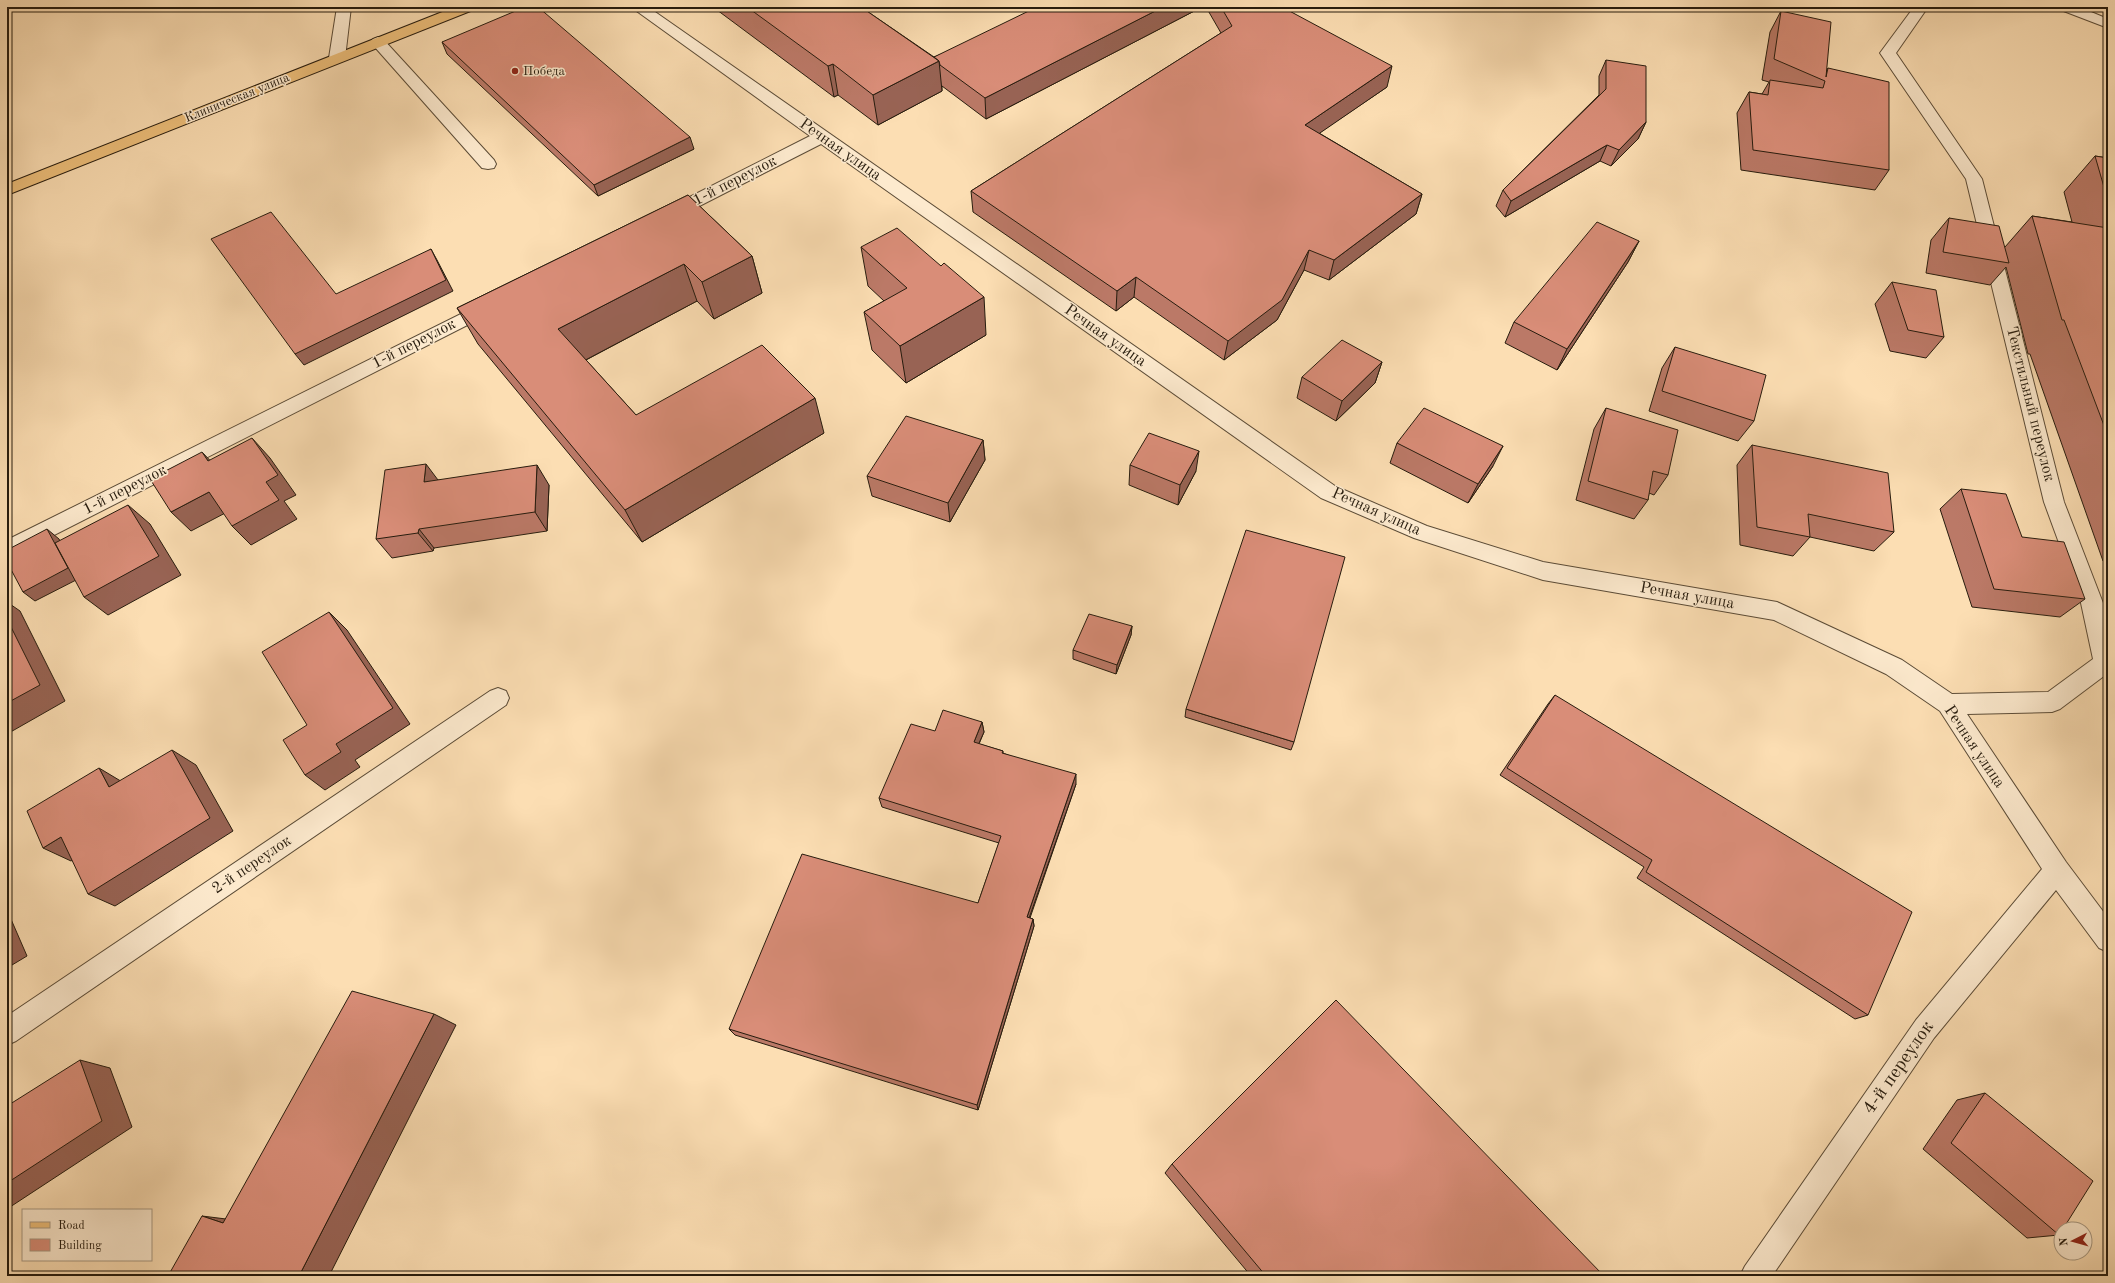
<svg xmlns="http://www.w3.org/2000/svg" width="2115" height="1283" font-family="'Old Standard TT',serif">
<rect width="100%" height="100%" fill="#fcdeb3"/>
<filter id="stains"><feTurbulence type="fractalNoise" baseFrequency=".005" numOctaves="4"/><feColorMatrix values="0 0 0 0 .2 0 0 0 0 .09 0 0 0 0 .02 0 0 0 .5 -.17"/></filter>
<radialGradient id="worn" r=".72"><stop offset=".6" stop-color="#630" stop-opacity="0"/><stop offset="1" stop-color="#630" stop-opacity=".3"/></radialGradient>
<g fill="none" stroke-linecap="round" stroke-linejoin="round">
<defs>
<path id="minor" d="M337,7h14l-6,51 -3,3h-10l-3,-3z
M631,7h17l687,479 92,40 116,36 234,40 125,58 50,34 96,-2 45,-33 -12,-56 -37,-101 -78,-323 -86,-126 34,-46h14l-32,46 86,126 82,323 39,101 5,23v47l-48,36 -8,3 -85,2 99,148 42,56v34l-9,-4 -43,-58 -122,148 -162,238h-32l5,-10 171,-246 126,-151 -102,-158 -54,-37 -112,-54 -231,-40 -129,-42 -93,-40 -500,-354 -147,75 -6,2 -6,-2 -3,-4 3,-4 148,-75z
M891,7h15l-2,3h-11z
M2059,7h20l29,12v9l-47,-18z
M378,37l5,2 111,121 2,4 -2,4 -6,1 -6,-1 -109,-123 -3,-3 3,-3z
M489,300l6,1 3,5 -3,5 -488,248v-19z
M498,688l8,3 3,7 -3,7 -490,336 -9,4v-29l483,-325z"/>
<path id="major" d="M455,7h20l-2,3 -466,185v-11z"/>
</defs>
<!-- minor casing -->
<use href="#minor" stroke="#5c4c37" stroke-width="2"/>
<!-- major casing -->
<use href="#major" stroke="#271c0e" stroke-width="2"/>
<!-- minor -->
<use href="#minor" fill="#fdeace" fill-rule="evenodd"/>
<!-- major -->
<use href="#major" fill="#eebf7a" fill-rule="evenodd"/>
</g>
<!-- wall -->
<path fill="#bb7967" stroke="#271c0e" d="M713,7h148l73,50 121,-47 5,-3h142l-216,112 -44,-33v5l-64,34 -40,-30 -4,2z
M1206,7h76l105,80 -68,46 103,61 -6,20 -87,66 -25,-10 -27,50 -53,40 -90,-63 -18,14 -143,-99 -2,-21 250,-158z
M1777,7h14l-3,4z
M1781,11l45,60 2,-3 61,102 -14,20 -134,-20 -4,-57 12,-21 13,2 7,-12 -7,-2 8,-48z
M442,42l252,107 -96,47 -151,-142z
M1606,60l40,62 -8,17 -27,27 -11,-5 -95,56 -9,-11 7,-16 96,-95v-19z
M2095,156l13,2v404l-5,-1 -73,-207h-2l-22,-87 -16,18 -64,-12 5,-33 18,-22 56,29 27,-31 40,6 -8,-30z
M688,195l64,61 10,37 -48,26 -17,-18 -111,59 50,55 188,18 -182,109 -164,-198 -21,-36z
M1639,241l-11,21 -71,108 -52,-27 9,-21z
M861,247l125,88 -80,48 -34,-33 -8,-38 20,-11 -16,-15z
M1892,282l52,55 -18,21 -36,-7 -15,-47z
M1675,347l79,74 -16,20 -89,-30 13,-43z
M1382,362l-7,21 -39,38 -39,-23 5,-21z
M1606,408l62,67 -14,20 -5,-2 -1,7 -14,19 -58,-19 18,-71z
M983,440l2,20 -35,62 -78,-26 -5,-20z
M1397,443l96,23 -25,37 -78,-40z
M1752,445l142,87 -20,19 -64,-14 -17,19 -53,-11 -3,-80z
M1130,465l66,6 -18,34 -49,-20z
M437,480l112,5 -2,46 -113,17 -1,3 -41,7 -16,-19z
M1961,489l61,48 63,62 -25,18 -88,-10 -32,-98z
M1132,626l-1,9 -15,39 -43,-15v-9z
M1555,695l313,320 -13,4 -218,-141 7,-11 -144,-92 48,-71z
M1186,709l108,33 -3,8 -106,-33z
M982,722l2,10 -5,12 24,7v2l73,31 -46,134 3,1 1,7 -56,184 -243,-75 -6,-6 249,-126 21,-60 -117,-36 -3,-9 56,-67z
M1985,1093l74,142 -32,3 -104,-89 34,-49z
M1172,1164l432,112h-353l-86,-103z
M1887,1273l3,3h-32l1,-1z"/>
<!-- shaded-wall -->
<path fill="#986354" stroke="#271c0e" d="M1163,7h39l-216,112 -1,-21z
M939,61l3,30 -64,34 -5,-30z
M833,64l5,31 -4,2 -6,-31z
M1392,66l-5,21 -86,59 4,-21z
M1646,122l-8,17 -27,27 8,-16z
M690,137l4,12 -96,47 -4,-11z
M1607,145l-7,16 -95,56 6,-16z
M1422,194l-6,20 -87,66 5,-20z
M1639,241l-11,21 -71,108 10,-21z
M431,249l6,11 16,31 -149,74 -9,-11z
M1309,250l-5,20 -27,50 -53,40 4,-19z
M752,256l10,37 -48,26 -12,-37z
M684,264l13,37 -121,64 -18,-36z
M1136,277l-2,20 -18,14 1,-20z
M984,297l2,38 -80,48 -6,-37z
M1382,362l-7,21 -39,38 6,-20z
M815,398l9,35 -182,109 -17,-32z
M252,438l18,20 26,37 -12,6 13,18 -46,26 -19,-19 34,-44z
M983,440l2,20 -35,62 -2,-19z
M1503,446l-10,20 -25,37 10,-19z
M1199,451l-3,20 -18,34 2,-20z
M202,452l19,20 -13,-11z
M426,464l15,20 -17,-2z
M537,465l12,20 -2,46 -12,-19z
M209,492l20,19 -38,20 -20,-19z
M128,505l22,19 31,51 -73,40 -24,-18z
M47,529l12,10 21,39 -45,23 -12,-9z
M419,529l15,19 -1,3 -15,-18z
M7,602l13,9 45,90 -58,33z
M329,612l18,18 63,94 -55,36 5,7 -35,23 -20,-15 31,-31z
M1132,626l-1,9 -15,39 1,-9z
M982,722l2,10 -9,20 -1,-10z
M172,750l24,15 37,66 -118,75 -27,-12z
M99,768l25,15 -15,4z
M1076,774v10l-49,140v-7z
M61,837l27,13 -17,11 -28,-13z
M7,910l20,46 -20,12z
M1033,919l1,7 -56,184 -1,-5z
M434,1014l22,11 -127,251h-30z
M80,1060l30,8 22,59 -125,82v-26z
M202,1216l32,4 -11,3z"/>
<!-- building -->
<path fill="#d98d78" stroke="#271c0e" d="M525,7h13l152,130 -96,48 -152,-143z
M747,7h114l78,54 -66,34 -40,-31 -5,2z
M1037,7h14l4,3 5,-3h103l-178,91 -45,-33 -1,-4 -5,-4z
M1221,7h61l110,59 -87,59 117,69 -88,66 -25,-10 -27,50 -54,41 -92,-64 -19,14 -146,-100 261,-165z
M1781,11l50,11 -5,55 2,-9 61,14v88l-136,-20 -4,-58 19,3 2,-15 53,8 2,-7 -51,-22z
M1606,60l40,6v56l-27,28 -12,-5 -96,56 -8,-11 103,-101z
M2095,156l13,2v43z
M688,195l64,61 -50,26 -18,-18 -126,65 78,86 126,-70 53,53 -190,112 -168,-202z
M271,212l65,82 95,-45 15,31 -151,74 -84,-115z
M2032,216l76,12v208l-44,-116h-2z
M1949,218l50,8 10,37 -66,-11z
M1597,222l42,19 -72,108 -53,-27z
M897,228l44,38 3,-3 40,34 -84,49 -36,-34 43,-24 -46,-41z
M1892,282l44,8 8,47 -36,-7z
M1342,340l40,22 -40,39 -40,-24z
M1675,347l91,28 -12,46 -92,-30z
M1424,408l79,38 -25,38 -81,-41z
M1606,408l72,22 -10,45 -15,-4 -5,29 -60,-19z
M906,416l77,24 -35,63 -81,-27z
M1149,433l50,18 -19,34 -50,-20z
M252,438l26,37 -12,7 13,18 -47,26 -23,-34 -38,20 -21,-33 52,-27 6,9z
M1752,445l136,28 6,59 -86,-18 2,23 -53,-10z
M426,464l-2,18 113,-17 -2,47 -116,17 -1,4 -42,6 9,-69z
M1961,489l45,5 16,43 42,5 21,57 -91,-10z
M128,505l31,51 -75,41 -29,-54z
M47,529l21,39 -45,24 -16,-30v-12z
M1246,530l99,27 -51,185 -108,-33z
M329,612l64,96 -57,36 5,8 -36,23 -22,-35 24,-15 -45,-73z
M1089,614l43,12 -15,39 -44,-15z
M7,619l33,66 -33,18z
M1555,695l357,217 -44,103 -222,-143 6,-12 -145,-92z
M943,710l39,12 -8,20 29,9 -1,2 74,21 -49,143 6,2 -56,186 -248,-76 73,-175 176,49 23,-67 -122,-38 32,-74 24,7z
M172,750l38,68 -122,76 -27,-57 -18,11 -16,-37 72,-43 10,19z
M352,991l82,23 -135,262h-131l34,-60 21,7z
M1336,1000l268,276h-338l-94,-112z
M80,1060l22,61 -95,62v-77z
M1985,1093l108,88 -30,48h-2v3l-2,3 -108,-92z
M1887,1273l3,3h-6z"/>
<!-- markers -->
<circle fill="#8f2418" stroke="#fdeace" stroke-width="1.5" cx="515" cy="71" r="4"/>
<g text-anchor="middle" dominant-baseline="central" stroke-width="3" stroke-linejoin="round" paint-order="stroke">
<!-- far-poi labels -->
<g font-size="13" fill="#271c0e" stroke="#fdeace" text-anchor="start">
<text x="523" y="71">Победа</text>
</g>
<!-- far-street labels -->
<g font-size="13" fill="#271c0e" stroke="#fdeace">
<text transform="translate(237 98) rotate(-22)">Клиническая улица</text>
</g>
<!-- street labels -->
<g font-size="16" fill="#271c0e" stroke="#fdeace">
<text transform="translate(840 150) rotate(35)">Речная улица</text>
<text transform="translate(735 181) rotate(-27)">1-й переулок</text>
<text transform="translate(1105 336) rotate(35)">Речная улица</text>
<text transform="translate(414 344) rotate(-27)">1-й переулок</text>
<text transform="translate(2030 404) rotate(76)">Текстильный переулок</text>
<text transform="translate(125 490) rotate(-27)">1-й переулок</text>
<text transform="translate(1376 512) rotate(24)">Речная улица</text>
<text transform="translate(1687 596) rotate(10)">Речная улица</text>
<text transform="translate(1974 747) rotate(56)">Речная улица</text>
<text transform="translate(252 865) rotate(-34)">2-й переулок</text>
</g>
<!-- near-street labels -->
<g font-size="19" fill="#271c0e" stroke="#fdeace">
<text transform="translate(1899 1068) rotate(-55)">4-й переулок</text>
</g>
</g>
<!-- margin -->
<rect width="2115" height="1283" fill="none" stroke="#fcdeb3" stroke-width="24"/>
<rect x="8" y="8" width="2099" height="1267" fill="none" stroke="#271c0e" stroke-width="2"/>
<rect x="12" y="12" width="2091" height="1259" fill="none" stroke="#271c0e"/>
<!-- legend -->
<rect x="22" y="1209" width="130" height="52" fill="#fdeace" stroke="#a79881"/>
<rect x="30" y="1222" width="20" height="6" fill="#eebf7a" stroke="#a79881"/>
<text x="58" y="1229" font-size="12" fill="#271c0e">Road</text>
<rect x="30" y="1239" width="20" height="12" fill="#d98d78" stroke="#a79881"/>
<text x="58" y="1249" font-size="12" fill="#271c0e">Building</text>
<!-- north arrow -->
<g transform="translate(2073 1241) rotate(264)"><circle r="19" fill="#fdeace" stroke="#a79881"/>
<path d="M0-3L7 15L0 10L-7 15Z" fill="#8f2418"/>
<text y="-6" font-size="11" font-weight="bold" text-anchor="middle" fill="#271c0e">N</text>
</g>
<rect width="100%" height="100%" filter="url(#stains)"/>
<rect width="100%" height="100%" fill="url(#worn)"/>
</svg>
